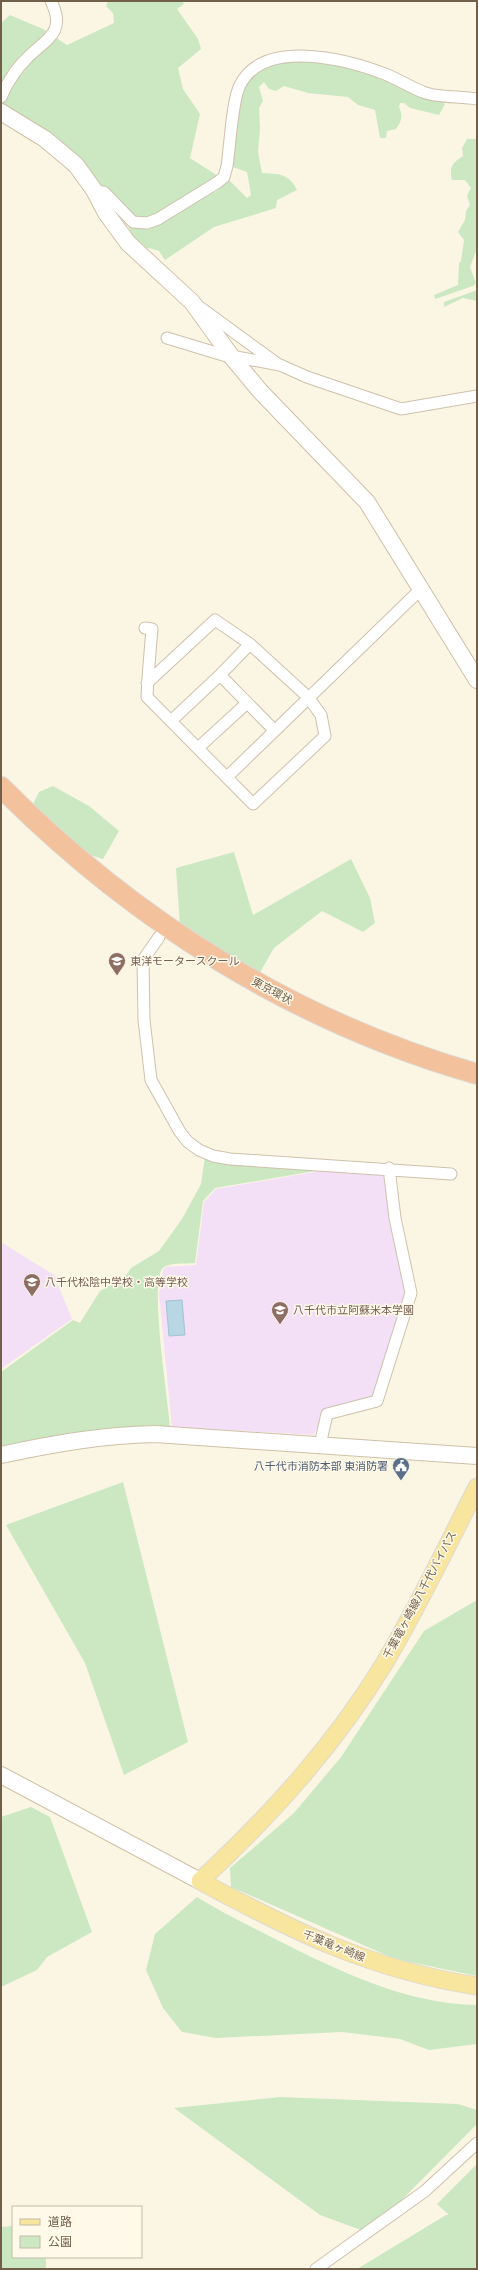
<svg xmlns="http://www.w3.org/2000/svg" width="478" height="2270" font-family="'Source Sans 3','Noto Sans JP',sans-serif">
<rect width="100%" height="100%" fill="#fbf6e3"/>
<!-- education -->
<path fill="#f3e0f7" d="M332,1169l53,3 22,119 -32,105 -52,21 -9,18 -142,-8 -13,-133 4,-24 3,-3 30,-2 8,-63 12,-13z
M1,1242l53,33 18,44 -71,50z"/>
<!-- green -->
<path fill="#cbe8c2" d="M108,1h74l2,3 -7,5 21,30 3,10 -23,19 5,21 17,25 -10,44 28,18 -18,23 17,-8 12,-11 18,18 4,-3 -4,-23 -17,-6 10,-68 14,-27 36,-11 49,3 45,14 55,23 6,4 -6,11 -29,-7 -6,-5h-4l-1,4c4,9 3,13 -3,22l-9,2 -1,7h-6l-5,-28 -17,-5 -10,-8 -40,-4 -24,-7 -8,5 -7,-2 -5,-7 -5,5 4,14 -4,7 1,20 -2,24 4,21c16,1 27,0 35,17l-20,10 -1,8 -62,19 -49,33 -6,-9 -10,-3 -8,3 -6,-10 -9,-20 -48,-64 -16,-14 -61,-37v-83l9,-8 33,14 24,16 47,-22 -1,-10 -7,-7z
M467,139h10v110l-7,18 6,16 -3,3 -38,13 -1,-4 24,-10 1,-22 2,-2 3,-21 -6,-8 7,-12 1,-9 4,-6 -3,-9 4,-8 -6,-8h-13c-3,-13 0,-17 11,-24l-1,-8z
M477,290v11l-14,-3 -19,9v-5z
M53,786l36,20 30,25 -16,28 -17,-5 -54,-48 7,-14z
M234,852l19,63 98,-56 19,39 5,25 -12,9 -41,-21 -48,37 -16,28 -78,-50 -4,-58z
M205,1156l116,14 -106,18 -12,13 -8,62c-8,1 -28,-1 -33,6 -12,19 6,131 8,158 -58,-1 -112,7 -169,19v-74l72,-52 7,3 20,-32 25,-14 6,-9 28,-17 23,-32 19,-35z
M123,1482l65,260 -64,33 -39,-112 -79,-138z
M477,1600v376l-82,-17 -164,-72 -1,-19 64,-55 47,-56 83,-126z
M31,1807l19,10 42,115 -45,25 -10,13 -36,17v-170z
M197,1897c25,16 53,29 80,43 62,31 129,64 200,65v39l-48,6 -29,-11 -58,-7 -126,6 -34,-6 -19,-24 -17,-38 9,-36z
M280,2097l178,7 19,6v14l-108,109 -49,-18 -146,-107z
M477,2164v105h-120l89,-54h3l-12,-11z
M13,2226v31h33v12h-45v-42z"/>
<!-- water -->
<path fill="#b8d6e4" stroke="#9fc4d5" d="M182,1300l3,35 -16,1 -3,-35z"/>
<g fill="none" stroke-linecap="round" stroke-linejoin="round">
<defs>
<path id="street" d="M1,97c6,-14 15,-28 26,-39 19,-19 40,-25 24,-57
M95,192h9l29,30 14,1 11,-4 60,-37 6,-5 3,-11c3,-19 5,-66 13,-81 24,-47 106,-26 145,-11 13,5 25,13 38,18 14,6 38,4 54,7
M201,308l78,57
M167,338l66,20
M231,356l49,9 27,12 94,32 76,-13
M145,628l7,1c-2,23 -4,45 -5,68l106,107 72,-68 -4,-21 -13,-18 -58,-53 -35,-24 -68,63
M250,644l-30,31 54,55
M171,721l49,-46
M198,748l49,-45
M227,777l195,-189
M159,937l-16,23 1,60 7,60 29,52 8,10 11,8 14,6 17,3 221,15
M320,1445l7,-31 50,-13 34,-108 -16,-75 -6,-50
M316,2269l109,-78 52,-48"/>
<path id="secondary" d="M1,112l44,27 31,26 18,25 12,23 22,30 64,59 39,54 29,35 107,111 110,178
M1,1455c51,-11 101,-20 154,-21l322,22
M1,1775l199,106"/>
<path id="primary" d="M477,1487c-30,59 -59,120 -93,177 -51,83 -113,151 -184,217 93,50 171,89 277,105"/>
<path id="highway" d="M1,787c133,134 294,235 476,287"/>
</defs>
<!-- street casing -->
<use href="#street" stroke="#cec1ad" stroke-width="13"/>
<!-- secondary casing -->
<use href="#secondary" stroke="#cfc0a8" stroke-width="18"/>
<!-- primary casing -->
<use href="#primary" stroke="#ddd9d4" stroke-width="19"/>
<!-- highway casing -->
<use href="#highway" stroke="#ddd9d4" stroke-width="22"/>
<!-- street -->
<use href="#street" stroke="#fff" stroke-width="11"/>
<!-- secondary -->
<use href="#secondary" stroke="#fff" stroke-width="16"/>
<!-- primary -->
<use href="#primary" stroke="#f8e59e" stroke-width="17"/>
<!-- highway -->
<use href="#highway" stroke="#f3c19c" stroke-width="20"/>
</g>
<!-- icons -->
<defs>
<symbol id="school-pin" viewBox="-11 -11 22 30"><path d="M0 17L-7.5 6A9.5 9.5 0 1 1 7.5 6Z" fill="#8d6e63" stroke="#fef9e9"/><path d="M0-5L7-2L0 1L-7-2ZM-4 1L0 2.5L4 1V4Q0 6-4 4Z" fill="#fff"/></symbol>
<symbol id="civic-pin" viewBox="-11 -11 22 30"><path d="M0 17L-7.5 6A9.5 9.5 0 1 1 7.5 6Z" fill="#5c6f8a" stroke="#fef9e9"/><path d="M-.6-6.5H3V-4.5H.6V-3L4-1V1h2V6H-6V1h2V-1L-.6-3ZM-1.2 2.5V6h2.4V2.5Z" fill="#fff"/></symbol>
</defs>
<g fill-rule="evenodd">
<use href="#school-pin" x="107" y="951" width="20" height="27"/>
<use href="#school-pin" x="22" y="1272" width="20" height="27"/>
<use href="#school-pin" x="270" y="1300" width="20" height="27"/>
<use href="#civic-pin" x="391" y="1456" width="20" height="27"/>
</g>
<g text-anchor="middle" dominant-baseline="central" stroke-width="3" stroke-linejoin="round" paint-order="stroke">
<!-- education labels -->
<g font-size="11" fill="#785e54" stroke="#fef9e9" text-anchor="start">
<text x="130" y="961">東洋モータースクール</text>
<text x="45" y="1282">八千代松陰中学校・高等学校</text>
<text x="293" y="1310">八千代市立阿蘇米本学園</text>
</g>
<!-- street labels -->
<g font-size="11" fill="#725f4a" stroke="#fef9e9">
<text transform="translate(272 991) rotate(28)">東京環状</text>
<text transform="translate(420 1595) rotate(-62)">千葉竜ヶ崎線八千代バイパス</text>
<text transform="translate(334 1946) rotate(22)">千葉竜ヶ崎線</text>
</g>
<!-- service labels -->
<g font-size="11" fill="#4e5e75" stroke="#fef9e9" text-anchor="end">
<text x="388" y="1466">八千代市消防本部 東消防署</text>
</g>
</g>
<!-- border -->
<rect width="478" height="2270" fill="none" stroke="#725f4a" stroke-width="4"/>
<!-- legend -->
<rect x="12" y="2206" width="130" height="52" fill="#fef9e9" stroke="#c6bba9"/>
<rect x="20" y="2219" width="20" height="6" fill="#f8e59e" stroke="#c6bba9"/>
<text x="48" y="2226" font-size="12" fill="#725f4a">道路</text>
<rect x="20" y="2236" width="20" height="12" fill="#cbe8c2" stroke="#c6bba9"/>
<text x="48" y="2246" font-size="12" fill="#725f4a">公園</text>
</svg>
